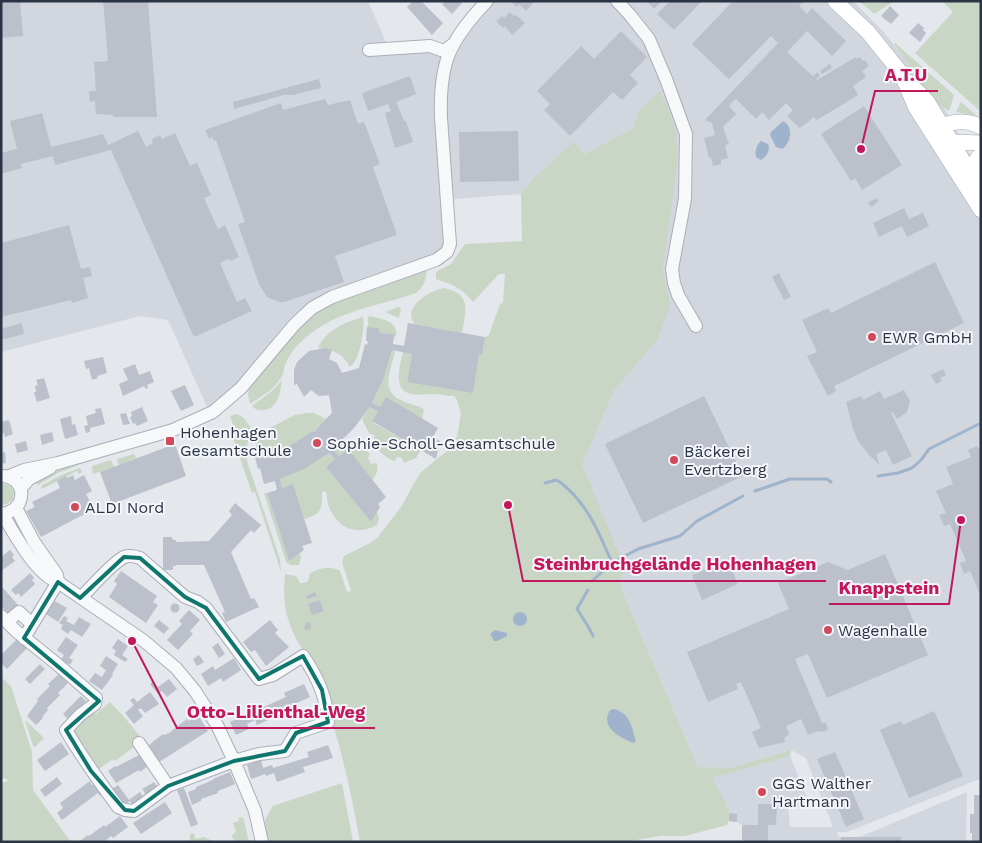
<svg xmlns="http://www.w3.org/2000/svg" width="982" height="843" font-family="'Work Sans',sans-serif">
<rect width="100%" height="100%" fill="#e4e7ec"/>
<!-- built -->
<path fill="#d2d6de" d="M1,1h367l20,46 56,3 41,-49h368l29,29 62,78 37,67v605h-4l-130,52h-10l2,5h21l107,-45 -1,50h-224v-17l-5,-3 -8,-1 -1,-13 -17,-30 79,-22 21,51h-23l2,20h43l-27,-69 -15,-8 -62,18 -31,-1 -76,-177 -2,-12 -38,-114 56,-353 -6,18 -48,25 -10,-13 -53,53 -80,6 3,40 -2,7 -5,6 -128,50 -20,16 -51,63 -30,27 -40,-89 -28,-4 -139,36z"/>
<!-- green -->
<path fill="#c9d6c5" d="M859,1h35l-20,13z
M942,1h39v106l-2,3 -64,-57 38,-41z
M895,43l59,52 -5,16 -11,-7 -5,-5 -39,-55z
M660,91l4,10 1,-1 11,31 2,26 -15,113 7,34 -12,35 -44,51 -32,74 44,107 -6,8 2,11 76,177 31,1 62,-18 -1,6 -78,22c6,14 23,31 15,47l-42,11h-25l-35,6h-265c-10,-58 -24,-114 -43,-170 -3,-9 -11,-17 -16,-25 -15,-24 -19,-45 -16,-73l11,2 4,7h4l4,-2 2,-8c10,-5 20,-8 30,-2l7,21 4,-1 -9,-29 2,-6 28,-14 6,-5 23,-30 19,-34 27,-22 10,-14 4,-24 -4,-13 -3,-4c-6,0 -13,-2 -20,-2 -13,0 -33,5 -35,-14 -1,-9 2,-19 4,-28l9,2 -5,28 72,-28h3l3,-17 4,-2 11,-31 3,-1 2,-29h-6l-26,28c-12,-15 -20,-17 -37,-23v-7l15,-8 14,-20 57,-3 -1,-47 12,-15 41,-38 10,13 48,-25 6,-18z
M961,102l16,14 -21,-4z
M426,269c1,11 -2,17 -10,24 -39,14 -81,17 -113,47 -8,7 -14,15 -18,25 -1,3 -1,8 -3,11 -7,13 -20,20 -32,28l-2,-9 1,-6 44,-56 27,-24 15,-8z
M443,288c29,5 23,22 19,45l-48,-9c-11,-18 14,-32 29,-36z
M398,307l3,1 -2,10 -14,-6z
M370,316c12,3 28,5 26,20l-3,2 1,-4 -15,-1v-5l-11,-1v-10z
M363,317c2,11 -3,43 -13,50 -8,-14 -16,-17 -32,-19 9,-19 26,-25 45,-31z
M392,350l3,1c-4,21 -17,41 10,51 6,3 14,3 19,8l-2,9 -36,-21 -6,9 -8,-4 11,-23z
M282,380c-2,13 -3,28 -18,30 -5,1 -8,0 -12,-4l20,-15z
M370,407l8,5 -6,10 49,28 -5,8 -12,5 -2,-5 -4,-1 -4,4c-10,-4 -15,-10 -22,-18l3,-7 -6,-3 -7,-14z
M307,413h7l12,6 -10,9 1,2 -3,2 -1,-1 -26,16 -17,7 1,2 -3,1 -1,-2 -12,3c-1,-9 2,-20 9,-27l31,-16z
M237,414l7,4 6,9 -4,27 1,7 33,98 1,13 -26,-80 -3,1 -21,-61 4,-2 -5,-14z
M341,443l26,8 3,3 -2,4 3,6 6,-1c1,7 0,12 -5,17l-25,-30 -8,6 -6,-7z
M329,453l6,6 -9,8 44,54 7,-9 2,5 -2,8c-20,11 -39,4 -48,-18 -2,-5 -2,-11 -3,-16l-4,1c0,17 0,22 -18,27l-11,-34 -11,3 -2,-9 32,-15z
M134,454l2,4 -17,7 -2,-6z
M111,460l3,7 -21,7 -1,-8z
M78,463l1,2 -21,8 -20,12 -3,-4 19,-11z
M80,468l2,4 -3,2 -2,-3 -35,18 -1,-3 20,-11z
M1,483l10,3 3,6 -1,8 -6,4 -6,1z
M264,493h3l16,50 16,10 2,4 -2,8h-8l-5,-3z
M1,677l10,9 21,66 1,38 38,52h-70v-59l7,-2 -2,-3 -5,1z
M110,702l16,17 17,21 -28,21 -2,-2 -17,12 -15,-21 -8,-22 11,-12 13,-3z
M25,720l19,18 -9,9 -2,-1z
M342,783l11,59h-86l-2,-22 8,-14z
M243,817l6,25h-13l-5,-6 5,-4 -3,-9 6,-2 -1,-3z
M194,833l1,6 9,-2 11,5h8h-33v-8z"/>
<!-- water -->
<path fill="#9fb4cc" d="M783,121c11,6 8,22 -1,28l-6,-2 -6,-12 1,-3z
M761,141l7,3c3,6 -2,13 -7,16l-5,-3c-1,-5 0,-12 5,-16z
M513 619a7 7 0 1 1 14 0a7 7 0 1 1-14 0Z
M495,630l12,3v3l-10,5h-3l-4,-7z
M614,709c16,4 18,18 22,32l-2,2c-13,-4 -35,-16 -24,-33z"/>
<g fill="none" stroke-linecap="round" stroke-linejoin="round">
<!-- stream -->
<path stroke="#9fb4cc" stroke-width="3" d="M878,476l20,-3 14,-5 9,-8 8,-11 52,-26
M545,483l11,-3 4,2c27,21 39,50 52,81
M755,491l35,-12h37l4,3
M592,581l20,-18 26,-14 42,-13 17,-15 46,-25
M588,590l-11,19 11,17 5,10"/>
</g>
<!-- building -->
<path fill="#bbc0ca" d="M103,1h45l9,116h-44v-2l-17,-1 -1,-13 -5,1 -1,-11h7l-2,-29 14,-1z
M413,1h8l22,22 -11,12 -25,-28z
M445,1h15l2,2 -10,11 -10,-10z
M511,1h24l-9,10 -7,-7 -2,3z
M647,1h15l-8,8z
M670,1h32l-28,29 -17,-16z
M733,1h71l-5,5 8,8 5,-6 34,33 -14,15 -25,-25 -20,21 30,28 39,-23 1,2 3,-2 3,4 2,-1 4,6 -7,5 4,6 -13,9 5,9 -41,25 -3,-3 -14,11 -13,-12 6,-6 -7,-7 -17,17 -7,-8 -6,7 -20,-20 -2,1 -5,6 7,8 -13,13 6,17 -4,1 3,13 -7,2v4l-8,2 -2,-9 -2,1 -5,-20 11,-3 -3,-12 -7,-3 73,-77 -7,-7 -42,43 -37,-35z
M20,2l3,34 -22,2v-35z
M890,6l9,9 -8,9 -10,-8z
M510,12l4,4 2,-1 9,8 -13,12 -7,-9 -2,2 -7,-7 6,-5 2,2z
M918,23l6,5 -1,2 3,3 -6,9 -11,-9z
M621,31l26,26 -17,18 8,8 -16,17 -9,-8 -43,44 -26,-26 6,-6 -13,-13 44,-45 13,13z
M830,64l2,4 -10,6 -2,-3z
M818,72l2,4 -4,3 -3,-3z
M410,76l6,18 -20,8 8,19h2l7,21 -18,6 -10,-35 6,-2 -3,-7 -20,7 -6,-18z
M319,79l2,9 -28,7h-9l-50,14 -1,-7z
M325,99l3,6 22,-5 8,24 6,-2 16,42 -7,3 24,68 -62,21 9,26 -60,20h-5l-12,-5 -8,-13 -21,-60 7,-2 -29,-82 -2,1 -2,-4 -3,2 -4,-9 76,-27 2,7z
M864,106l38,59 -40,25 -7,-12 -4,3 -30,-47z
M42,113l9,34 52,-13 5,11 30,-14 8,16 7,-4 -1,-4 8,-4 2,4 13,-6 15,33 7,-3 14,32 -7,3 14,31 7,-4 14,32 -8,4 -2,-2 -9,4 17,39 8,-4 7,13 -58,26 -83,-187 -56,15 -2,-9 -32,8 1,4 -21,6v-21l16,-4 -7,-28z
M518,131l1,50 -59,1 -1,-50z
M876,198l3,3 -8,6 -3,-4z
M904,208l5,11 14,-6 6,13 -22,11 -5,-11 -23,11 -6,-14z
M69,225l12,44 9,-2 2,9 -9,2 5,20 -16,5 -1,-3 -70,17v-74z
M935,262l29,61 -130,63 2,5 -8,5 -21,-40 10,-4 -15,-32 26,-12 3,5z
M779,273l12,24 -7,3 -12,-23z
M22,323l2,11 -23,6v-11z
M408,323l77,14 -3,18 -3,-1 -6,39 -66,-11 5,-28 -20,-4 -9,30 -11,23 8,4 6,-10 52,31 -5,9 7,4 -4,18 -64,-38 6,-9 -8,-5 -16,21 -21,21 6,7 9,-7 38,48 -8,7 2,3 -9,15 -45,-55 9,-8 -6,-6 -23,15 -26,11 2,9 11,-4 19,59 -10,3 2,4 -15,11 -22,-68 10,-3 -2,-9 -11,3 -4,-16 -2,1 -3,-11 12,-3 1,2 3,-1 -1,-2 17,-7 26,-16 1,1 3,-2 -1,-1 16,-16 -3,-18 -10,1 -8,-6 -7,7 -7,-13 -3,1v-15l3,-8 12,-11 16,-3 7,2 -3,9 8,4 5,10 17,-5 6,-24 2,1 1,-4h-2l1,-14 12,1v5l15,1 -1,10 11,2z
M103,357l4,16 -10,3 1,2 -6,2 -3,-12 -3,1 -2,-8z
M135,364l4,11 11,-4 4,11 -7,3 1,3 -2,1 -2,-3 -21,10 -4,-12 9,-4 -5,-11z
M943,369l3,6 -6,3 2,3 -6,3 -5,-9z
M44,378l6,20 -13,4 -3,-10h2l-1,-6 3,-1 -2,-5z
M185,385l9,20 -13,6 -10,-20z
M904,390l6,11 -3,11 -10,7 -4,-7 -2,1 21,43 -19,9 -7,-15 -10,4 4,11 -10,-9 -12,-15 -5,-12 -7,-27 15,-6 2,4 17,-9 4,8z
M704,396l39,80 -100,47 -38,-79z
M142,407l6,14 -11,5 -2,-3 -2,1 -3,-7 2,-1 -1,-4z
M101,408l4,16 -15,4v4l-4,1 -2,-7 4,-1 -2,-9 10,-3 -1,-4z
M126,413l4,11 -7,1 -3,-11z
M71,416l1,9 3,-1 3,11 -13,4 -5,-20z
M9,420l4,14 -8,3 -1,-4 -3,1v-12z
M52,432l2,9 -12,4 -2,-10z
M26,441l2,9 -11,3 -2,-9z
M175,444l11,32 -74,28 -12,-32z
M977,446l4,6v139l-2,1 -9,-21 -6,3 -4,-11 6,-2 -16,-37 -6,2 -5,-11 7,-2 -10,-22 17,-7 -7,-17 25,-10 -3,-7z
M5,452l1,11 -5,1v-11z
M73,475l2,5 9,-5 8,16 -6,3 8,15 -53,28 -15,-26 9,-4 -3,-5 28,-14 -3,-7 9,-5 1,2z
M235,503l26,22 -7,8 -3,-3 -20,22 20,47 3,-1 5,9 -33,15 -4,-9 3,-1 -21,-47h-28v1h-3v4h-10v-33h9l1,3h3v2l33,-1 23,-26 -3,-4z
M10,550l4,5 -2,2 3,4 -14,10v-14z
M885,554l43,101 -101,43 -19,-44 -13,5 27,64h4l2,7 -9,2 -1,-1 -10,4 -7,-16 -15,7 3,8 -5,4 1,4 -26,6 -7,-16 9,-4 -20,-46 -5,2 2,5 -30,13 -21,-50 102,-43 -11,-26 50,-21 20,8z
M728,561l10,23 -36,16 -10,-25z
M121,571l36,25 -4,6 5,3 -12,18 -37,-26 8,-13 -3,-3z
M30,573l4,5 -2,2 3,4 -14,13 -3,-4 -2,2 -5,-5z
M3,588l16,18 -9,9 -9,-9v-16z
M315,592l2,4 -10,3 -1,-3z
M320,600l4,11 -12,4 -4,-11z
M55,601l12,7 -9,14 -12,-8z
M170.5 608a4.5 4.5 0 1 1 9 0a4.5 4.5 0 1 1-9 0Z
M189,610l11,10 -10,11 3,3 -15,16 -11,-10 15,-16 -3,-3z
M64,616l4,2 -2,3 8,4 5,-8 12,7 -9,13 -11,-7 -3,4 -7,-5 2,-4 -4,-2z
M159,620l10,8 -5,6 -10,-8z
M270,620l8,10 -3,3 14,14 -23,19 -11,-16 -4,2 -8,-10z
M306,622l5,1 -1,7 -6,-1z
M66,637l12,8 -9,13 4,2 -3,5 -9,-5 3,-5 -7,-5z
M17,639l10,9 -20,21 -6,-6v-8z
M118,639l10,7 -6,9 6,4 -3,3 -11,-7 2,-4 -4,-3z
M218,643l7,11 -6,4 -7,-11z
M199,655l5,7 -7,4 -4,-7z
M106,656l12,8 -6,10 1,1 -11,15 -13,-9 6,-8 7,4 4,-7 -6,-4z
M234,658l7,12 -18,12 -2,-4 -13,8 -7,-12 12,-8 2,4z
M40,664l5,5 -15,15 -5,-5z
M62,671l9,9 -13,13 2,2 -13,13 1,2 -6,7 1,1 -7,7 -9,-9 11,-15 -1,-2 13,-13 -2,-2z
M169,679l8,10 -10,8 -5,-6 -4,3 -8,-10 3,-3 5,6z
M304,684l6,13 -20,9 2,4 -13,6 -3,-5 -8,3 3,5 -14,6 -2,-5 -8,4 2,5 -13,6 -6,-13 56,-25 -2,-4z
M150,692l9,12 -14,9 -4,-5 -3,2 5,6 -9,8 -9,-11 9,-8 -4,-5 4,-2 3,4z
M81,696l5,5 -18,18 -5,-5z
M934,711l29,65 -54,22 -29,-68 21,-9 2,4z
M198,715l10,16 -49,31 -10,-17 14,-11 1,1 5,-2 18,-14 1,2z
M61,742l8,12 -24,17 -8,-11z
M328,745l5,13 -30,9 2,5 -28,10 -3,-9 -8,3 -1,-2 -14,5 -4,-14 14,-5 2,8 9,-3 1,3 36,-11 -2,-5z
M835,752l29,67 -18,8 -29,-68z
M139,755l9,11 -8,6 -1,-2 -23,13 -8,-12 7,-5 1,1z
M230,772l5,12 -17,7v2l-17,6v2l-9,4 -4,-13 8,-3v-2l17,-7v-1z
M57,777l5,7 -17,13 -5,-7z
M90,781l2,4 4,-2 7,10 -3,3 -2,-3 -36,27 -5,-7 6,-5 -3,-5z
M154,782l4,6 -11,8 -5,-7z
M118,785l11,15 11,-8 4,6 -11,8 -3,-5 -6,5 -12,-17z
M184,788l14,36 -7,3 -14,-37z
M974,795h7v47h-9v-9h-2v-19h4z
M165,802l7,11 -31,21 -8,-11z
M758,804h19l-1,21h-8v17l-26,-2v-15h16z
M729,813l8,1v8l-8,-1z
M120,816l8,11 -15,11 -2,-2 -7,6 -24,-1 8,-6 1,1 15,-11 1,2z
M841,837h60v5h-60z"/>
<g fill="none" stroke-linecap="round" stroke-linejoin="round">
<defs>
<path id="minor" d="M617,1l13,14 19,24 17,40 20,55 -1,65 -13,70 2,14 4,12 18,31
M369,50l61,-4 14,5 8,-6
M4,476c20,2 24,28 5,36
M9,476l15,-6 34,-7 115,-33 40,-18 28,-24 53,-63 18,-17 20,-11 104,-37 11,-8 3,-8 -9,-126c-2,-55 8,-77 46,-117
M21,488l8,-9 21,-11
M16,508l18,34 23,33 1,7
M2,513c11,19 34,62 56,69l86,59 32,27 19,23 22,34 17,36 21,50 7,31
M1,616l15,15 41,33 39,34 -1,6 -15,11 -14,15c16,28 33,51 52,77l7,3 9,1 34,-25 66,-25 25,-7 26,-3 11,-18 32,-11c-1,-24 -11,-46 -25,-66l-30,19 -14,4 -53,-71 -8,-6 -13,-5 -45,-39c-5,-2 -10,-3 -16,-1 -11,6 -34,31 -43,41
M7,622l12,-10 13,12
M24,638l34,-56
M139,743l29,43"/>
<path id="major" d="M835,1l33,31 33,41 15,35 65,102
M908,82l19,19 54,90
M934,129c15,-7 31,-11 47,-2
M945,144l7,-2 29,1
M975,180c-1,-9 -3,-19 6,-25"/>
</defs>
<!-- minor casing -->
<use href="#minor" stroke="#a9aeb7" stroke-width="14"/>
<!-- major casing -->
<use href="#major" stroke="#a3abb8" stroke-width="16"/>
<!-- minor -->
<use href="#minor" stroke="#f7f8fa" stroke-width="12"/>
<!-- major -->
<use href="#major" stroke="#fff" stroke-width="15"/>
</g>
<!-- marked area -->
<path fill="none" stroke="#0f766e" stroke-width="4" stroke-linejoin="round" d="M124,557l16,1 45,39 21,11 53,71 44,-23 19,34 6,32 -32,11 -11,18 -51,10 -66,25 -34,25 -9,-1 -34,-39 -25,-41 33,-29 -75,-63 34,-56 22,16z"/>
<!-- markers -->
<g fill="#d1495b" stroke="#f4f6f9" stroke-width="2">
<circle cx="872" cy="337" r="5"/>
<rect x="165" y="436" width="10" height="10" rx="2.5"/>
<circle cx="317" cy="443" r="5"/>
<circle cx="674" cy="460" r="5"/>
<circle cx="75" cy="507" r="5"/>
<circle cx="828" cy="630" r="5"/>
<circle cx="762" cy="792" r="5"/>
</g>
<g text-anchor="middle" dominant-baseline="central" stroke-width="4" stroke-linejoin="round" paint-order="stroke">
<!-- poi labels -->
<g font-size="16" fill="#2b3445" stroke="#f4f6f9" text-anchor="start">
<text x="882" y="337">EWR GmbH</text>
<text x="180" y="432">Hohenhagen<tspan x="180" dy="18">Gesamtschule</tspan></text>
<text x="327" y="443">Sophie-Scholl-Gesamtschule</text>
<text x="684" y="451">Bäckerei<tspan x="684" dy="18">Evertzberg</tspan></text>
<text x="85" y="507">ALDI Nord</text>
<text x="838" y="630">Wagenhalle</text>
<text x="772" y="783">GGS Walther<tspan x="772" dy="18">Hartmann</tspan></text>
</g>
</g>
<!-- callouts -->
<path fill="none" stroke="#c2185b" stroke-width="2" d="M861 149L875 91H938M508 505L523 581H826M961 520L949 604H829M132 641L177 728H375"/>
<g fill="#c2185b" stroke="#f4f6f9" stroke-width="2">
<circle cx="861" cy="149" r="5"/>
<circle cx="508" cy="505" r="5"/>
<circle cx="961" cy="520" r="5"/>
<circle cx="132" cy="641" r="5"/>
</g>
<g font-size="18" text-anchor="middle" font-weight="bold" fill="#c2185b" stroke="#f4f6f9" stroke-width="4" stroke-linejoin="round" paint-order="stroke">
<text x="906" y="81">A.T.U</text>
<text x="675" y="570">Steinbruchgelände Hohenhagen</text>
<text x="889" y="594">Knappstein</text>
<text x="276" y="718">Otto-Lilienthal-Weg</text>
</g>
<!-- border -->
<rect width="982" height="843" fill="none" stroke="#2b3445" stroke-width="5"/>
</svg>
